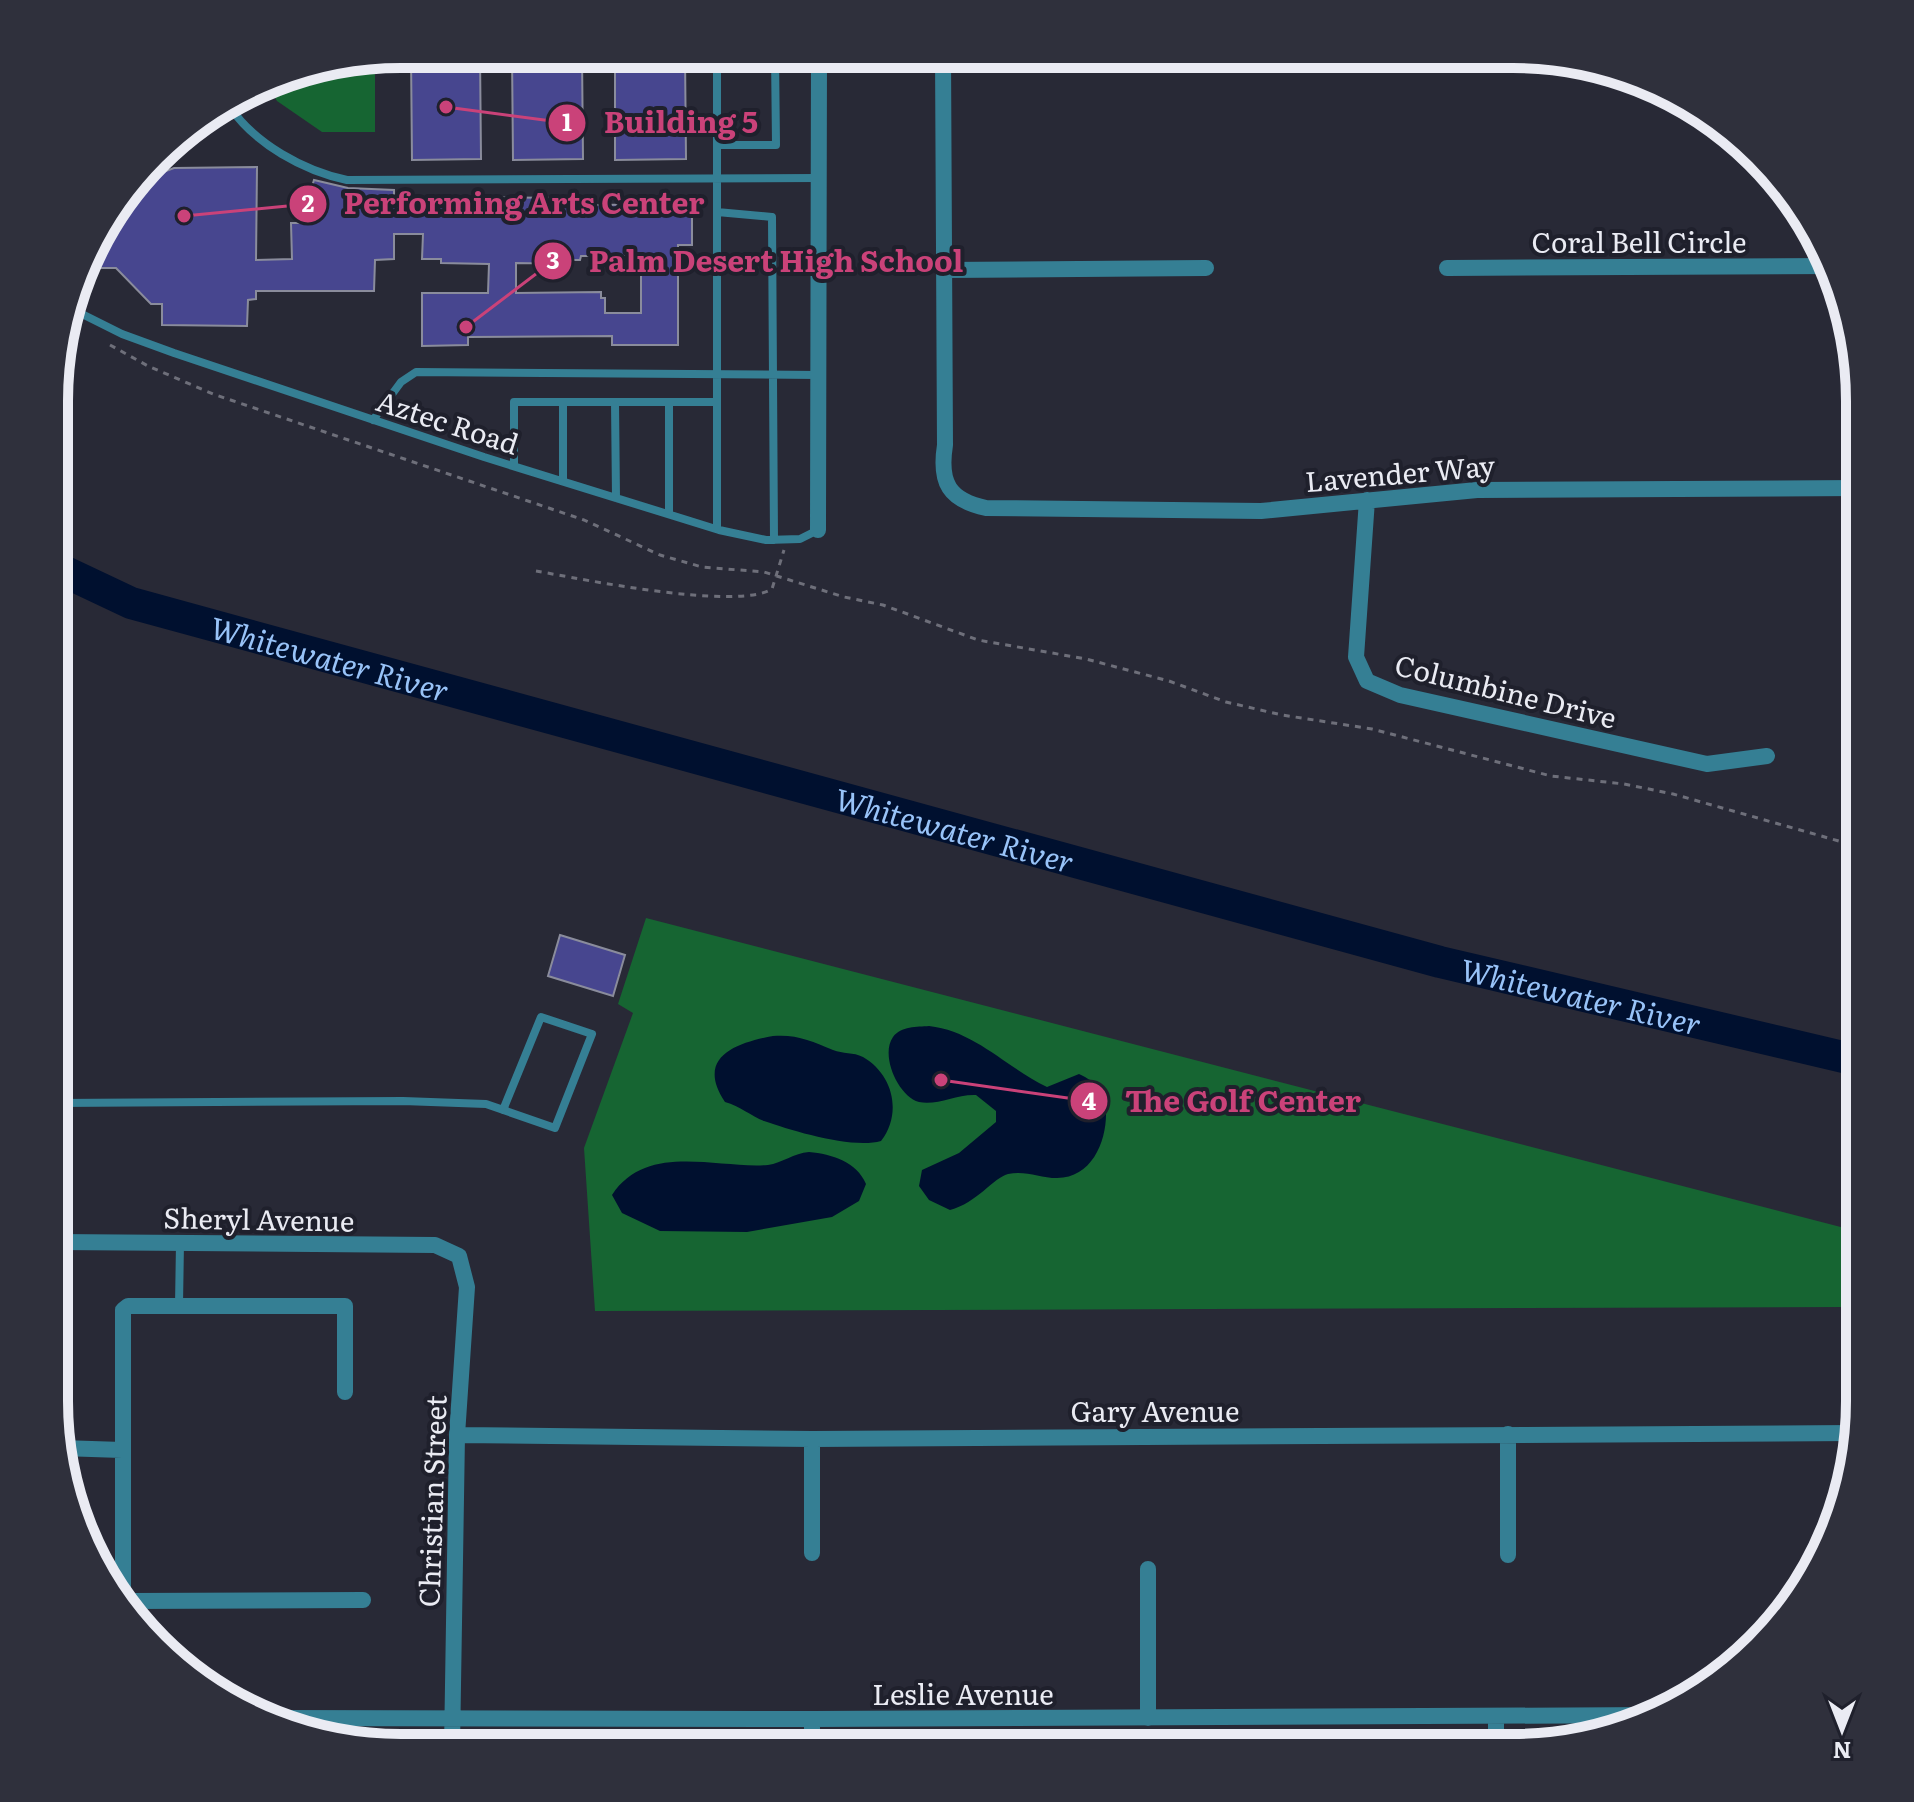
<svg xmlns="http://www.w3.org/2000/svg" width="1914" height="1802" font-family="Literata,serif">
<rect width="100%" height="100%" fill="#282936"/>
<!-- green -->
<path fill="#166532" d="M375,58v74h-53l-45,-31 -10,-16 22,-12z
M646,918l1214,314v28l-13,47 -1252,4 -11,-163 49,-135 -15,-9z"/>
<!-- water -->
<path fill="#00102f" d="M929,1026c46,5 78,42 118,61l32,-13c17,8 27,17 27,37 1,30 -14,67 -49,67 -17,0 -32,-8 -49,-4 -15,4 -31,29 -58,36l-21,-10 -10,-14 3,-16 37,-17 37,-31v-11l-20,-16c-20,-1 -39,11 -57,7 -21,-6 -39,-47 -26,-65 8,-11 24,-10 36,-11z
M773,1036c23,-2 39,5 60,14 10,4 20,2 30,7 31,18 39,57 18,84 -29,8 -88,-10 -117,-20 -13,-5 -24,-15 -39,-19 -30,-45 11,-59 48,-66z
M809,1152c23,2 48,10 57,32l-7,17 -27,16 -85,15 -87,-1 -38,-18 -10,-18c35,-53 104,-26 156,-30 14,-2 26,-12 41,-13z"/>
<g fill="none" stroke-linecap="round" stroke-linejoin="round">
<!-- river -->
<path stroke="#00102f" stroke-width="32" id="s1" d="M59,569l72,34 1309,359 420,99"/>
</g>
<!-- building -->
<path fill="#47468f" stroke="#8a8c9c" stroke-width="2" fill-rule="evenodd" d="M411,54h69l1,105 -69,1z
M512,54h70l1,105 -70,1z
M615,54h70l1,105 -71,1z
M257,167l-1,93 36,-1 -1,-36h10l13,-43 34,8 46,2v7l194,1 3,7 101,-1v41h-14v100h-66v-9l-144,1v8l-46,1v-53h66l1,-29 -48,-1v-4h-19l1,-25h-29v25l-19,1 -1,31h-118v8l-8,1 -1,26 -85,-1v-21h-11l-35,-36h-18v-14h-5l8,-27 38,-46 35,-13zM581,256h60v57h-36v-15h-4v-6l-85,1v-30l56,1v-4h8z
M560,935l65,20 -12,41 -65,-20z"/>
<g fill="none" stroke-linecap="round" stroke-linejoin="round">
<!-- path -->
<path stroke="#6e6f7a" stroke-width="3" stroke-dasharray="6 6" stroke-linecap="butt" d="M110,345l38,21 65,28 371,126 76,35 42,12 62,5 80,25 39,8 95,35 108,19 83,22 57,21 56,13 90,14 179,47 73,8 49,10 187,53
M536,571c46,8 200,40 236,18l12,-39"/>
<!-- lane -->
<path stroke="#357f94" stroke-width="8" d="M717,54v475
M230,107c25,37 74,64 117,73l471,-2
M717,145h59l-1,-91
M717,212l55,5 2,323
M70,308l52,26 52,19 310,104 235,73 47,10 34,-1 18,-9
M563,402v79
M615,402l1,96
M373,420l28,-38 15,-10 402,3
M514,466v-64h203
M669,514v-112
M56,1103l347,-2 83,3 69,24 37,-94 -51,-17 -38,93
M179,1305l1,-62"/>
<!-- street -->
<path stroke="#357f94" stroke-width="16" d="M943,54l2,391c-6,38 4,55 41,63l275,3 216,-21 382,-2
M1447,268l385,-2
M944,270l262,-2
M1367,500l-11,157 11,24 33,14 307,69 60,-8
M818,530l1,-476
M56,1242l379,3 24,11 8,31 -10,148 -5,313
M345,1392v-86h-217l-5,4v282l8,9 232,-1
M457,1435l355,4 1041,-6
M812,1439v114
M61,1448l61,2
M1508,1555v-121
M1148,1569v149
M271,1718l541,1 844,-4
M1496,1718v29
M812,1719v29"/>
</g>
<g text-anchor="middle" dominant-baseline="central" stroke-width="8" stroke-linejoin="round" paint-order="stroke">
<!-- street labels -->
<g font-size="28" fill="#eaebf3" stroke="#1f202c">
<text x="1639" y="241">Coral Bell Circle</text>
<text transform="translate(448 421) rotate(18)">Aztec Road</text>
<text transform="translate(1400 472) rotate(-5)">Lavender Way</text>
<text transform="translate(1506 690) rotate(14)">Columbine Drive</text>
<text transform="translate(259 1218) rotate(1)">Sheryl Avenue</text>
<text x="1155" y="1410">Gary Avenue</text>
<text transform="translate(431 1501) rotate(-88)">Christian Street</text>
<text x="963" y="1693">Leslie Avenue</text>
</g>
<!-- water labels -->
<g font-size="30" font-style="italic" fill="#98c3f8" stroke="#1f202c">
<text stroke="none"><textPath href="#s1" startOffset="286">Whitewater River</textPath></text>
<text stroke="none"><textPath href="#s1" startOffset="934">Whitewater River</textPath></text>
<text stroke="none"><textPath href="#s1" startOffset="1582">Whitewater River</textPath></text>
</g>
</g>
<!-- crop -->
<path d="M0 0H1914V1802H0ZM401 68H1513A333 333 0 0 1 1846 401V1401A333 333 0 0 1 1513 1734H401A333 333 0 0 1 68 1401V401A333 333 0 0 1 401 68Z" fill="#2f303c" fill-rule="evenodd"/>
<path fill="none" stroke="#eaebf3" stroke-width="10" d="M401 68H1513A333 333 0 0 1 1846 401V1401A333 333 0 0 1 1513 1734H401A333 333 0 0 1 68 1401V401A333 333 0 0 1 401 68Z"/>
<!-- callouts -->
<path fill="none" stroke="#ca4279" stroke-width="3" d="M446 107L567 123M184 216L308 204M466 327L553 261M941 1080L1089 1101"/>
<g fill="#ca4279" stroke="#1f202c" stroke-width="3">
<circle cx="446" cy="107" r="8"/>
<circle cx="184" cy="216" r="8"/>
<circle cx="466" cy="327" r="8"/>
<circle cx="941" cy="1080" r="8"/>
<circle cx="567" cy="123" r="20"/>
<circle cx="308" cy="204" r="20"/>
<circle cx="553" cy="261" r="20"/>
<circle cx="1089" cy="1101" r="20"/>
</g>
<g font-size="24" text-anchor="middle" font-weight="bold" fill="#fff">
<text x="567" y="131">1</text>
<text x="308" y="212">2</text>
<text x="553" y="269">3</text>
<text x="1089" y="1110">4</text>
</g>
<g font-size="30" text-anchor="middle" font-weight="bold" fill="#ca4279" stroke="#1f202c" stroke-width="8" stroke-linejoin="round" paint-order="stroke">
<text x="681" y="133">Building 5</text>
<text x="524" y="214">Performing Arts Center</text>
<text x="776" y="272">Palm Desert High School</text>
<text x="1243" y="1112">The Golf Center</text>
</g>
<!-- north arrow -->
<g transform="translate(1842 1730) rotate(180)" stroke="#1f202c" stroke-width="6" paint-order="stroke">
<path d="M0-6L14 30L0 20L-14 30Z" fill="#eaebf3"/>
<text y="-12" font-size="22" font-weight="bold" text-anchor="middle" fill="#eaebf3">N</text>
</g>
</svg>
